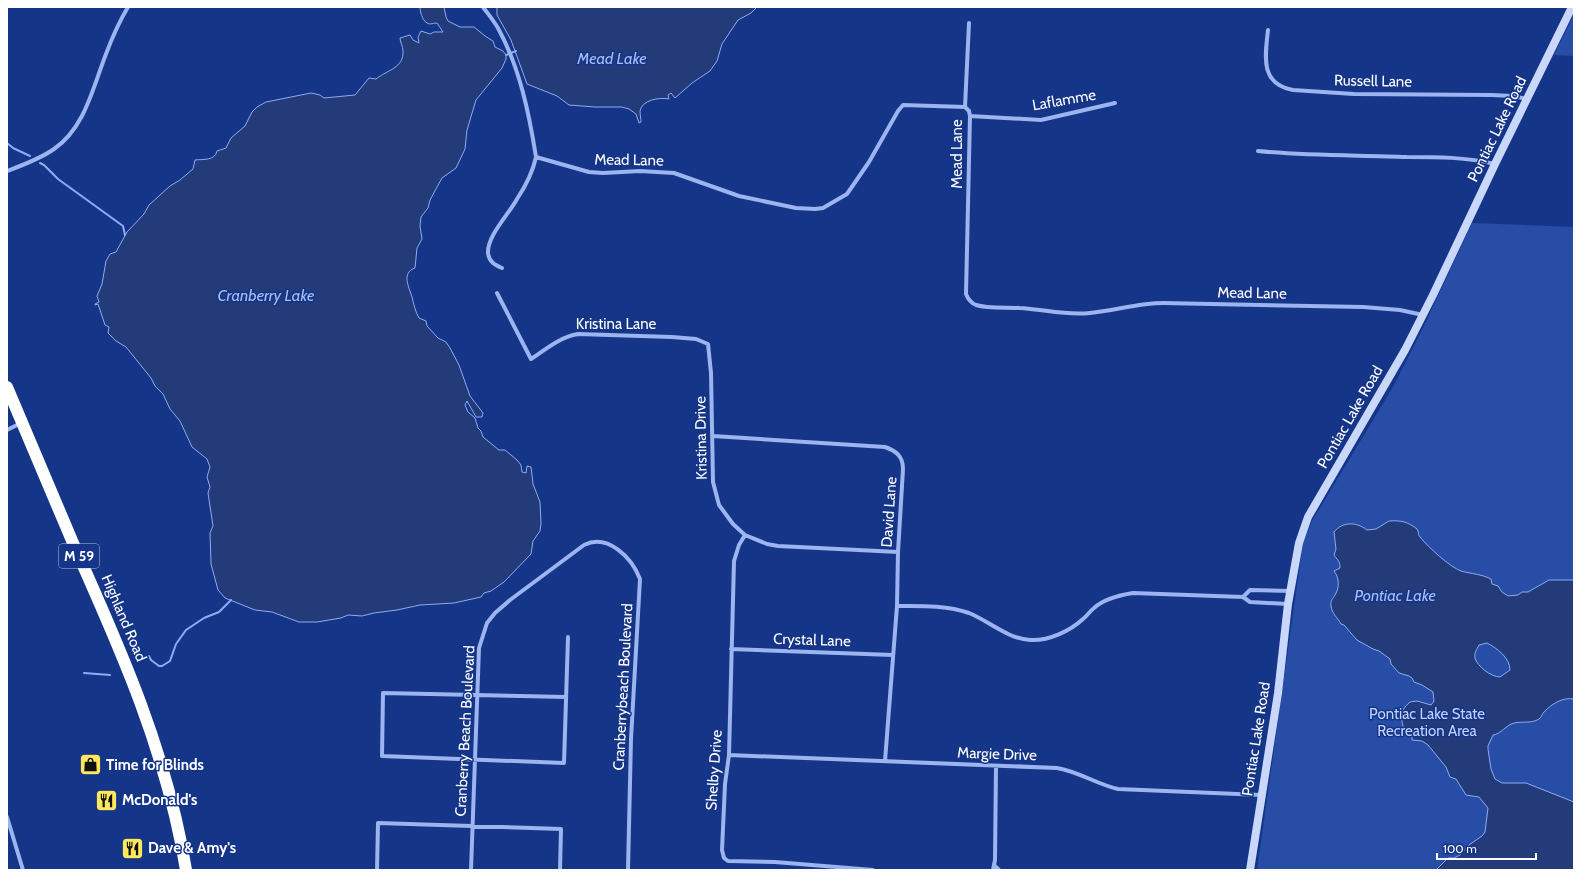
<svg xmlns="http://www.w3.org/2000/svg" width="1581" height="877" font-family="Cabin,sans-serif">
<rect width="100%" height="100%" fill="#153588"/>
<!-- green -->
<path fill="#274da7" d="M1574,14v42l-20,-1z
M1472,223l102,4v643h-317l46,-327 9,-22 81,-134 29,-57z"/>
<!-- water -->
<path fill="#233b79" stroke="#8eacf2" fill-rule="evenodd" d="M420,7h24l2,10 2,4 12,6h14l11,9 8,5 2,6 8,4 3,4v4l-4,9 -26,32 -9,30 -2,19 -9,19 -14,10 -12,22 -2,8 -7,9 -1,9 2,13 -5,9 -2,20c-14,5 -6,19 -3,29 2,8 3,14 7,21l7,3 1,5 11,12 8,4 4,6 9,17 11,31 13,17 -1,4h-6l-9,-16 -2,4 3,7 7,6 3,10 3,3 2,6 16,13h6l12,10 4,5 1,7 4,1 1,-7 4,1 2,17 7,18 1,21 -1,8 -7,10 -2,13 -27,28 -13,9 -7,2 -3,4 -27,6 -34,2 -23,5 -23,3 -12,3 -14,-1 -7,3 -24,4h-18l-27,-10 -17,-2 -30,-12 -7,-8 -7,-26 -1,-31 3,-7 -5,-33 2,-6 -3,-10 3,-10 -3,-8 -15,-12 -12,-26 -10,-12 -7,-15 -8,-8 -4,-8 -25,-31 -10,-6 -8,-8 1,-6 -4,-2 -7,-21 -3,1v-1l4,-2 -2,-6 5,-12 4,-23 4,-7 6,-2 11,-20 17,-18 5,-9 21,-19 10,-6 13,-11 2,-9c8,-1 20,1 22,-9l9,-3 5,-10 14,-12 7,-14 5,-5 9,-5 45,-9 9,2 4,3 31,-3 14,-17 7,1c11,-9 28,-11 27,-28 0,-5 -3,-9 -3,-13l10,-3 3,5 6,3 -1,-6 3,-6 9,3 4,-2h9l-6,-9c-3,0 -7,2 -10,0 -5,-3 -7,-12 -7,-16z
M497,7h260l-6,6 -13,7 -16,24 -5,17 -7,10 -18,12 -17,15 -4,-5 -3,2 1,4c-10,-2 -27,1 -29,12 0,4 1,8 1,11l-2,1 -3,-9 -7,-5 -7,-2h-27l-26,-2 -12,-9 -30,-12 -16,-44 -14,-25z
M1389,521c12,-1 19,1 28,8 2,3 1,6 3,8 8,10 30,30 41,34 11,3 20,3 30,8l1,5 6,2 4,6 6,4 10,-1 4,-3h6l21,-12h25v119c-12,-2 -22,5 -30,13 -2,2 -3,6 -5,7 -8,5 -17,2 -25,4 -8,2 -13,11 -21,12l-5,11v3l3,20 4,10 7,4h24l48,19v68h-138l12,-12h6l6,-3 9,-10 13,-9 3,-4 3,-24 -9,-11 -13,-2 -10,-16 -6,-2 -4,-10 -18,-22 -6,-4 -10,-1v-7l-7,-1c-4,-12 -7,-20 5,-30l7,-1 14,4 3,-4 -1,-9 -11,-7 -8,-3 -2,-4 -3,-2 -10,-3 -8,-9 -1,-5 -11,-8 -6,-2 -16,-9 -13,-15 -3,-1c-3,-6 -9,-10 -10,-18 -1,-6 2,-7 4,-11 5,-8 4,-18 -1,-24l6,-3c0,-8 -3,-8 -6,-13l2,-6 -2,-17c9,-11 23,-10 33,-2l9,-1zM1487,643c10,5 23,15 23,27l-10,7c-9,0 -23,-11 -25,-19 -1,-5 2,-9 4,-13z"/>
<g fill="none" stroke-linecap="round" stroke-linejoin="round">
<!-- stream -->
<path stroke="#8eacf2" stroke-width="2" d="M506,55l10,-4
M7,143l6,5 17,8
M40,163l4,2 14,14 65,47 2,9
M142,659l7,-3 2,4 8,6h3l8,-5 6,-17 10,-14 18,-12 15,-6 12,-12
M84,673l26,2"/>
<!-- street -->
<path stroke="#9cb4ef" stroke-width="4" d="M483,7c5,7 12,15 16,23 21,39 30,83 37,127l53,15 14,1 37,-2 34,2 65,23 57,12 19,1 8,-1 24,-14 22,-32 29,-51 5,-6 62,2 4,4 1,5 -4,178c2,5 5,9 10,11 12,4 31,2 43,3 24,1 47,8 71,5 24,-2 48,-10 73,-10l200,4 37,3 23,5
M1268,30c-3,27 -8,54 25,60l61,4 138,1 20,1 15,3
M965,107l4,-84
M970,116l71,4 74,-17
M1258,151c49,5 99,4 149,6 30,0 59,0 88,7
M7,171c16,-6 33,-12 47,-22 31,-21 39,-62 52,-95 6,-16 13,-32 22,-47
M502,268c-7,-3 -13,-6 -14,-15 -1,-17 21,-39 29,-54 8,-12 16,-28 19,-42
M497,293l34,66c15,-10 29,-22 47,-25l94,3 24,2 12,5 3,29 2,109 6,23 14,19 12,11 22,9 11,2 120,6
M7,430l14,-7
M713,436l172,11c11,4 18,9 18,22l-5,83 -1,54 -12,155
M745,535l-6,10 -5,16 -5,194 -4,29 -3,66 2,8 4,3 47,1 98,8
M1243,597l7,-7 40,1
M897,606c23,0 49,-1 72,7 20,8 39,26 61,27 19,1 40,-9 53,-21 4,-3 7,-8 11,-11 10,-9 26,-13 39,-15l110,4 7,5 38,2
M731,649l162,6
M566,697l-183,-4 -1,63 182,7 4,-126
M729,755l328,13c23,4 39,16 61,21l143,6
M7,817l16,53
M995,866l4,4
M377,870l1,-47 183,6 -1,41
M471,870l8,-222 8,-25 8,-10 15,-13 74,-55c24,-12 48,13 56,34l-9,160 -3,131
M993,870l2,-10 1,-94"/>
<!-- secondary -->
<path stroke="#c9d7fa" stroke-width="8" d="M1250,870l28,-177 10,-89 11,-61 9,-26 97,-167 28,-55 62,-131 77,-157"/>
<!-- highway -->
<path stroke="#fff" stroke-width="12" d="M7,387c22,52 44,104 66,156 48,107 94,210 113,327"/>
</g>
<!-- icons -->
<defs>
<symbol id="shop-square" viewBox="-11 -11 22 22"><rect x="-9" y="-9" width="18" height="18" rx="4" fill="#ffe95a" stroke="#153588"/><path d="M-5-2.5h2.3a2.7 3.5 0 0 1 5.4 0H5L5.5 6h-11ZM-1.5-2.5h3a1.5 2.3 0 0 0-3 0Z" fill="#111"/></symbol>
<symbol id="restaurant-square" viewBox="-11 -11 22 22"><rect x="-9" y="-9" width="18" height="18" rx="4" fill="#ffe95a" stroke="#153588"/><path d="M-5-6h1v4h1v-4h1v4h1v-4h1v5L-1.5 .5V6h-2V.5L-5-1ZM5-6V6H3V1.5H1.5Q1.5-4 5-6Z" fill="#111"/></symbol>
</defs>
<g fill-rule="evenodd">
<use href="#shop-square" x="78" y="752" width="25" height="25"/>
<use href="#restaurant-square" x="94" y="788" width="25" height="25"/>
<use href="#restaurant-square" x="120" y="836" width="25" height="25"/>
</g>
<g text-anchor="middle" dominant-baseline="central" stroke-width="3" stroke-linejoin="round" paint-order="stroke">
<!-- shield labels -->
<rect fill="#153588" stroke="#b9c2db" stroke-width="1" x="59" y="544" width="40" height="24" rx="3"/>
<g font-size="14" font-weight="bold" fill="#fff">
<text x="79" y="556">M 59</text>
</g>
<!-- street labels -->
<g font-size="15" fill="#fff" stroke="#153588">
<text transform="translate(1373 81) rotate(1)">Russell Lane</text>
<text transform="translate(1064 100) rotate(-10)">Laflamme</text>
<text transform="translate(1497 129) rotate(-64)">Pontiac Lake Road</text>
<text transform="translate(957 154) rotate(-90)">Mead Lane</text>
<text transform="translate(629 160) rotate(1)">Mead Lane</text>
<text transform="translate(1252 293) rotate(1)">Mead Lane</text>
<text x="616" y="324">Kristina Lane</text>
<text transform="translate(1350 417) rotate(-60)">Pontiac Lake Road</text>
<text transform="translate(701 438) rotate(-91)">Kristina Drive</text>
<text transform="translate(889 512) rotate(-86)">David Lane</text>
<text transform="translate(124 618) rotate(67)">Highland Road</text>
<text transform="translate(812 640) rotate(2)">Crystal Lane</text>
<text transform="translate(623 687) rotate(-87)">Cranberrybeach Boulevard</text>
<text transform="translate(465 731) rotate(-87)">Cranberry Beach Boulevard</text>
<text transform="translate(1256 739) rotate(-81)">Pontiac Lake Road</text>
<text transform="translate(997 754) rotate(2)">Margie Drive</text>
<text transform="translate(714 770) rotate(-86)">Shelby Drive</text>
</g>
<!-- park labels -->
<g font-size="15" fill="#c2d3fb" stroke="#153588">
<text x="1427" y="714">Pontiac Lake State<tspan x="1427" dy="17">Recreation Area</tspan></text>
</g>
<!-- poi labels -->
<g font-size="15" font-weight="bold" fill="#fff" stroke="#153588" text-anchor="start">
<text x="106" y="765">Time for Blinds</text>
<text x="122" y="800">McDonald's</text>
<text x="148" y="848">Dave &amp; Amy's</text>
</g>
<!-- water labels -->
<g font-size="16" font-style="italic" fill="#a8bff6" stroke="#153588">
<text x="612" y="58">Mead Lake</text>
<text x="266" y="295">Cranberry Lake</text>
<text x="1395" y="595">Pontiac Lake</text>
</g>
</g>
<!-- border -->
<rect width="1581" height="877" fill="none" stroke="#ffffff" stroke-width="16"/>
<!-- scale -->
<path d="M1437 853v6h99v-6" fill="none" stroke="#ffffff" stroke-width="2"/>
<text x="1443" y="853" font-size="12" fill="#ffffff" stroke="#153588" stroke-width="3" paint-order="stroke">100 m</text>
</svg>
